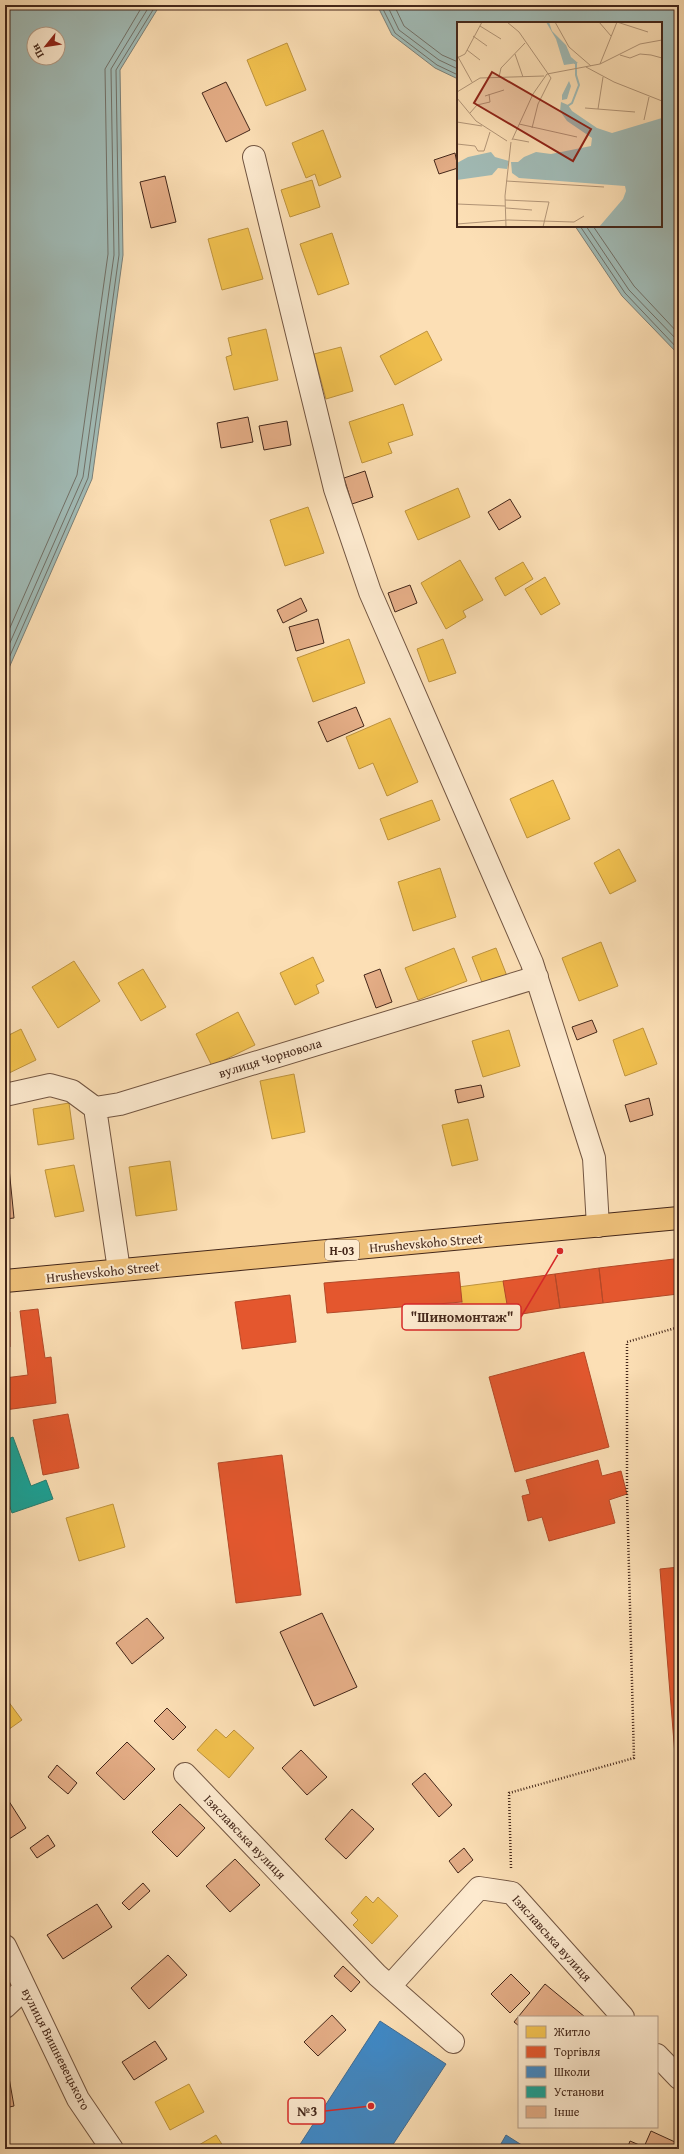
<svg xmlns="http://www.w3.org/2000/svg" width="684" height="2154" font-family="'Gentium Book Plus',serif">
<rect width="100%" height="100%" fill="#fcdfb5"/>
<filter id="stains"><feTurbulence type="fractalNoise" baseFrequency=".005" numOctaves="4"/><feColorMatrix values="0 0 0 0 .2 0 0 0 0 .09 0 0 0 0 .02 0 0 0 .5 -.17"/></filter>
<radialGradient id="worn" r=".72"><stop offset=".6" stop-color="#630" stop-opacity="0"/><stop offset="1" stop-color="#630" stop-opacity=".3"/></radialGradient>
<!-- water -->
<path fill="#a1bbb6" stroke="#7c8078" fill-rule="evenodd" d="M5,5h155l-40,65 3,185 -31,224 -87,198zM34,34h24v24h-24z
M377,5h302v350l-57,-59 -47,-70h86v-203h-203v56l-23,-11 -43,-33z"/>
<!-- homes -->
<path fill="#f2c14e" stroke="#be933e" d="M287,43l19,47 -40,16 -19,-46z
M323,130l18,47 -22,9 -4,-12 -9,4 -14,-35z
M312,180l8,27 -30,10 -9,-27z
M248,228l15,51 -41,11 -14,-51z
M332,233l17,51 -31,11 -18,-51z
M266,329l12,51 -44,10 -8,-33 6,-2 -4,-17z
M427,331l15,29 -47,25 -15,-29z
M341,347l12,44 -27,8 -12,-45z
M403,404l10,31 -25,8 4,10 -30,10 -13,-41z
M458,488l12,29 -52,23 -13,-29z
M308,507l16,46 -39,13 -15,-46z
M460,560l23,40 -20,11 3,6 -20,12 -25,-46z
M523,562l10,17 -28,17 -10,-18z
M545,577l15,27 -19,11 -16,-26z
M349,639l16,44 -52,19 -16,-44z
M443,639l13,34 -27,9 -12,-33z
M390,718l28,64 -31,14 -14,-33 -14,6 -13,-32z
M553,780l17,39 -43,19 -17,-39z
M432,800l8,20 -52,20 -8,-21z
M619,849l17,32 -26,13 -16,-31z
M440,868l16,49 -43,14 -15,-49z
M601,942l17,44 -39,15 -17,-43z
M454,948l13,33 -49,19 -13,-32z
M496,948l11,28 -24,9 -11,-28z
M313,957l11,24 -8,4 3,8 -24,12 -15,-32z
M74,961l26,40 -42,27 -26,-41z
M143,969l23,38 -25,14 -23,-38z
M238,1012l17,33 -43,21 -16,-32z
M643,1028l14,36 -32,12 -12,-36z
M21,1029l15,31 -31,15v-38z
M509,1030l11,36 -37,11 -11,-36z
M294,1074l11,58 -33,7 -12,-58z
M69,1103l5,36 -36,6 -5,-36z
M468,1119l10,41 -26,6 -10,-41z
M170,1161l7,49 -41,6 -7,-49z
M74,1165l10,46 -29,6 -10,-47z
M504,1281l5,35 -46,7 -1,-21 -4,-15z
M113,1504l12,43 -46,14 -13,-43z
M5,1697l17,23 -17,12z
M216,1729l10,9 8,-8 20,18 -25,30 -32,-28z
M366,1896l7,7 5,-6 20,19 -26,28 -19,-19 5,-5 -7,-7z
M189,2084l15,28 -34,18 -15,-28z
M216,2135l9,14h-33z"/>
<!-- shops -->
<path fill="#e4572e" stroke="#b44928" d="M674,1259l4,35 -75,9 -4,-35z
M599,1268l4,35 -43,5 -5,-34z
M459,1272l3,30 -135,11 -3,-30z
M555,1274l5,34 -51,8 -6,-35z
M290,1295l6,47 -54,7 -7,-47z
M38,1309l7,49 6,-1 5,46 -51,7v-32l23,-3 -8,-64z
M5,1312h5v35h-5z
M584,1352l25,95 -94,25 -26,-95z
M68,1414l11,54 -36,7 -10,-55z
M282,1455l19,140 -65,8 -18,-140z
M598,1460l4,16 19,-5 6,23 -18,6 6,23 -66,18 -7,-24 -14,4 -6,-25 8,-2 -4,-14z
M679,1567v188h-4l-15,-186z"/>
<!-- schools -->
<path fill="#3f88c5" stroke="#406b92" d="M380,2021l66,43 -56,85h-93z
M506,2135l22,14h-30z"/>
<!-- public -->
<path fill="#17a398" stroke="#247e72" d="M13,1437l18,49 15,-6 7,19 -41,14 -7,-20v-53z"/>
<g fill="none" stroke-linecap="round" stroke-linejoin="round">
<!-- shore -->
<path stroke="#727168" stroke-width="1" d="M381,5l14,28 42,32 21,10
M387,5l12,25 40,30 19,9
M394,5l10,21 38,29 16,7
M580,226l45,67 54,57
M586,226l43,64 50,52
M593,226l41,60 45,48
M5,639l72,-164 31,-221 -3,-185 38,-64
M5,654l78,-177 31,-222 -3,-186 39,-64
M5,667l83,-189 31,-223 -3,-185 40,-65"/>
</g>
<!-- building -->
<path fill="#e4ad86" stroke="#44271a" d="M226,82l24,48 -24,12 -24,-49z
M455,153l3,15 -19,6 -5,-14z
M165,176l11,46 -25,6 -11,-46z
M248,417l5,25 -32,6 -4,-25z
M287,421l4,24 -27,5 -5,-24z
M365,471l8,26 -21,7 -8,-26z
M510,499l11,18 -22,13 -11,-18z
M410,585l7,18 -22,9 -7,-19z
M301,598l6,13 -24,12 -6,-13z
M318,619l6,24 -28,8 -7,-24z
M356,707l8,19 -37,16 -9,-20z
M380,969l12,33 -16,6 -12,-33z
M592,1020l5,12 -20,8 -5,-13z
M481,1085l3,12 -26,6 -3,-13z
M649,1098l4,17 -23,7 -5,-17z
M5,1128l9,90 -9,1z
M322,1613l35,74 -43,19 -34,-74z
M147,1618l17,20 -32,26 -16,-21z
M167,1708l19,19 -13,13 -19,-19z
M127,1742l28,27 -31,31 -28,-27z
M301,1750l26,27 -20,18 -25,-27z
M57,1765l20,18 -9,11 -20,-17z
M425,1773l27,32 -13,12 -27,-33z
M5,1795l21,33 -20,13 -1,-2z
M180,1804l25,24 -28,29 -25,-25z
M352,1809l22,20 -28,30 -21,-20z
M48,1835l7,11 -18,12 -7,-10z
M464,1848l9,12 -15,13 -9,-12z
M235,1859l25,26 -30,27 -24,-26z
M143,1883l7,8 -21,19 -7,-7z
M97,1904l15,23 -49,32 -16,-24z
M168,1955l19,20 -38,34 -18,-21z
M343,1966l17,16 -9,10 -17,-16z
M511,1974l19,19 -20,20 -19,-19z
M545,1984l40,33h-66v9l-5,-4z
M332,2015l14,15 -28,26 -14,-14z
M155,2041l12,18 -33,21 -12,-18z
M8,2072l6,34 -9,2v-35z
M651,2131l24,11 -3,7h-45l3,-8 14,6z"/>
<g fill="none" stroke-linecap="round" stroke-linejoin="round">
<defs>
<path id="minor" d="M254,157l81,332 35,103 162,371 62,195 4,68
M5,1095l45,-10 22,6 23,17 25,-4 417,-127
M95,1108l24,162
M185,1774l192,201 76,67
M5,1946l73,153 34,50
M390,1986l89,-98 33,5 111,124
M5,2007l20,-19
M657,2055l22,23"/>
<path id="major" d="M5,1281l674,-63"/>
</defs>
<!-- minor casing -->
<use href="#minor" stroke="#725541" stroke-width="24"/>
<!-- major casing -->
<use href="#major" stroke="#44271a" stroke-width="24"/>
<!-- path -->
<path stroke="#44271a" stroke-width="2.5" stroke-dasharray="1 2" stroke-linecap="butt" d="M511,1868l-2,-75 125,-35 -7,-264v-152l52,-15"/>
<!-- minor -->
<use href="#minor" stroke="#fdeacf" stroke-width="22"/>
<!-- major -->
<use href="#major" stroke="#eec07a" stroke-width="22"/>
</g>
<g text-anchor="middle" dominant-baseline="central" stroke-width="4" stroke-linejoin="round" paint-order="stroke">
<!-- shield labels -->
<rect fill="#fdeacf" stroke="#7c6250" stroke-width="1" x="325" y="1240" width="34" height="20" rx="3"/>
<g font-size="12" font-weight="bold" fill="#44271a">
<text x="342" y="1250">Н-03</text>
</g>
<!-- street labels -->
<g font-size="13" fill="#44271a" stroke="#fdeacf">
<text transform="translate(270 1058) rotate(-17)">вулиця Чорновола</text>
<text transform="translate(426 1243) rotate(-5)">Hrushevskoho Street</text>
<text transform="translate(103 1272) rotate(-6)">Hrushevskoho Street</text>
<text transform="translate(245 1837) rotate(46)">Ізяславська вулиця</text>
<text transform="translate(552 1938) rotate(48)">Ізяславська вулиця</text>
<text transform="translate(56 2049) rotate(63)">вулиця Вишневецького</text>
</g>
</g>
<!-- overview -->
<g transform="translate(457 22)">
<rect width="205" height="205" fill="#fcdfb5"/>
<path d="M89,0h3l3,9 14,14 5,12 7,6 -14,2 -8,-26zM112,59l2,5 -4,13 -5,1v-5zM104,80l7,3 4,6 25,17 15,5 50,-15v109h-63l24,-28 3,-8 -1,-5 -106,-8 -7,-5 -1,-11h7l6,-5 12,-5 15,2 40,-8 1,-8 -25,-17 -7,-10zM34,130l4,5 14,4 -2,8 -9,-1 -6,7 -35,5v-17l11,-6z" fill="#a1bbb6"/>
<path fill="none" stroke="#a1bbb6" stroke-width="2" d="M109,85l6,-4 7,-18 -3,-10v-12h-2"/>
<path fill="none" stroke="#b29577" stroke-width="1" d="M50,0l12,10 32,46 -13,26 -6,24M98,0l14,25 22,19M142,0l12,14M160,0l31,10M23,4l21,13M16,14l14,10M10,28l13,10M58,32l8,23M0,33l15,27M163,33l10,3 10,-4 11,1 11,3M0,36l8,-4 17,-32M143,42l17,-42M129,45l28,15 48,19M42,55l2,-9 24,-25M0,70l23,-14 64,-2M28,74l19,-6M0,76l19,23 31,20M128,86l50,4M141,87l5,-32M13,91l7,-8 13,-3 -1,-8M187,98l5,-23M0,100l25,4M62,102l58,13M56,117l16,3M55,118l21,-46 14,-20 53,-10 40,-20 22,-4M0,122l18,2 3,5h6l6,-19M49,159l98,6M48,178l44,2 -6,25M0,182l48,2M49,186l26,2M0,202l51,-4 66,2 10,-6M49,205l-1,-31 6,-54"/>
<path fill="#8f2418" fill-opacity="0.15" stroke="#8f2418" stroke-width="2" d="M35,50l99,57 -18,32 -99,-58z"/>
<rect width="205" height="205" fill="none" stroke="#44271a" stroke-width="2"/>
</g>
<!-- callouts -->
<path fill="none" stroke="#d62828" stroke-width="1.5" d="M560 1251L521 1317M371 2106L325 2111"/>
<g fill="#d62828" stroke="#fdeacf" stroke-width="1.5">
<circle cx="560" cy="1251" r="4"/>
<circle cx="371" cy="2106" r="4"/>
</g>
<g fill="#fdeacf" stroke="#d62828" stroke-width="1.5">
<rect x="402" y="1304" width="119" height="26" rx="4"/>
<rect x="288" y="2098" width="37" height="26" rx="4"/>
</g>
<g font-size="14" text-anchor="middle" font-weight="bold" fill="#44271a">
<text x="462" y="1322">"Шиномонтаж"</text>
<text x="307" y="2116">№3</text>
</g>
<!-- margin -->
<rect width="684" height="2154" fill="none" stroke="#fcdfb5" stroke-width="20"/>
<rect x="6" y="6" width="672" height="2142" fill="none" stroke="#44271a" stroke-width="2"/>
<rect x="10" y="10" width="664" height="2134" fill="none" stroke="#44271a"/>
<!-- legend -->
<rect x="518" y="2016" width="140" height="112" fill="#fdeacf" stroke="#b39c87"/>
<rect x="526" y="2026" width="20" height="12" fill="#f2c14e" stroke="#b39c87"/>
<text x="554" y="2036" font-size="12" fill="#44271a">Житло</text>
<rect x="526" y="2046" width="20" height="12" fill="#e4572e" stroke="#b39c87"/>
<text x="554" y="2056" font-size="12" fill="#44271a">Торгівля</text>
<rect x="526" y="2066" width="20" height="12" fill="#3f88c5" stroke="#b39c87"/>
<text x="554" y="2076" font-size="12" fill="#44271a">Школи</text>
<rect x="526" y="2086" width="20" height="12" fill="#17a398" stroke="#b39c87"/>
<text x="554" y="2096" font-size="12" fill="#44271a">Установи</text>
<rect x="526" y="2106" width="20" height="12" fill="#e4ad86" stroke="#b39c87"/>
<text x="554" y="2116" font-size="12" fill="#44271a">Інше</text>
<!-- north arrow -->
<g transform="translate(46 46) rotate(240)"><circle r="19" fill="#fdeacf" stroke="#b39c87"/>
<path d="M0-3L7 15L0 10L-7 15Z" fill="#8f2418"/>
<text y="-6" font-size="11" font-weight="bold" text-anchor="middle" fill="#44271a">Пн</text>
</g>
<rect width="100%" height="100%" filter="url(#stains)"/>
<rect width="100%" height="100%" fill="url(#worn)"/>
</svg>
